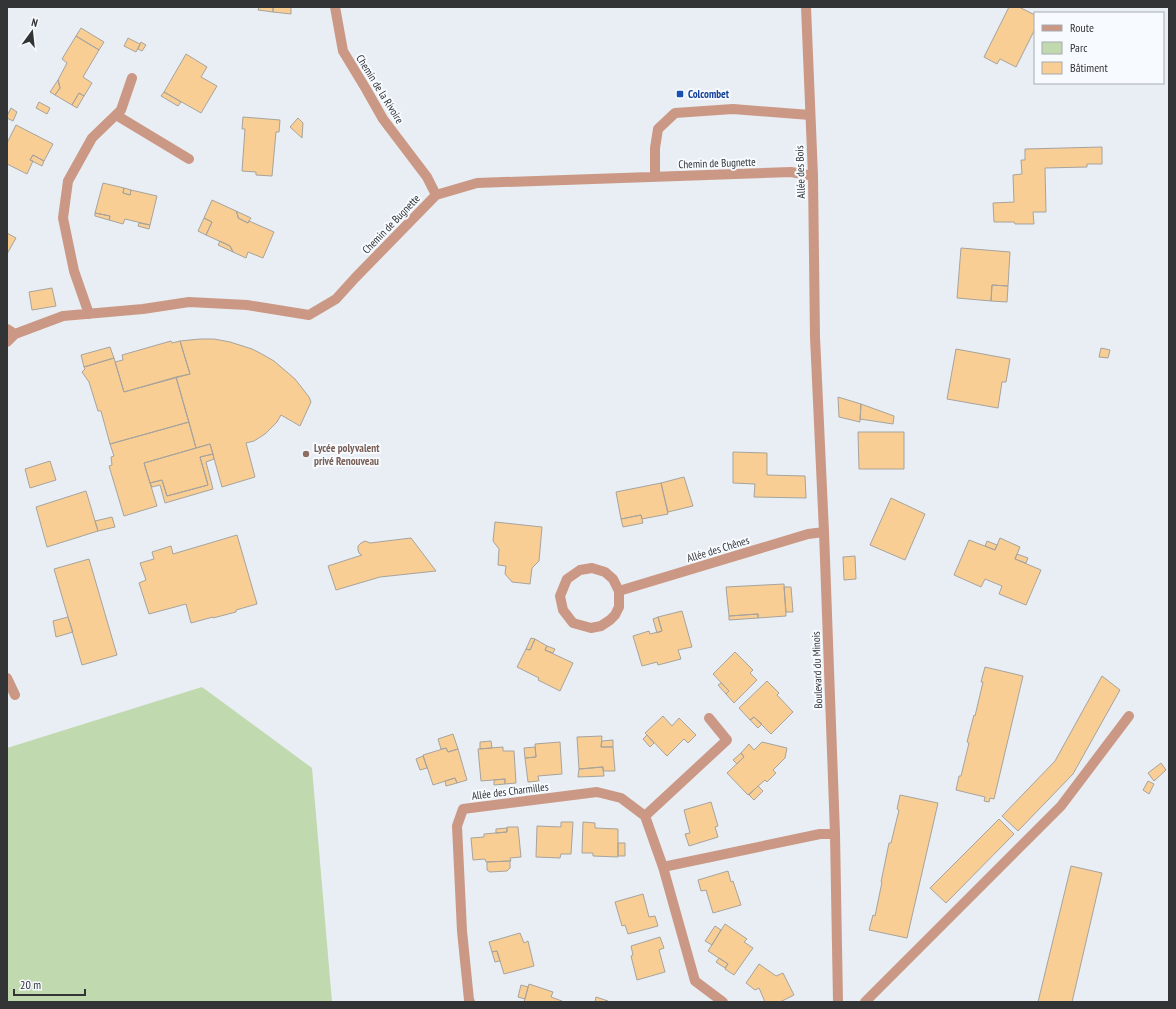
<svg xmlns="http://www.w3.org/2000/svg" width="1176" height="1009" font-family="'PT Sans Narrow',sans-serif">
<rect width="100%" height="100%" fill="#e8eef3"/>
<!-- green -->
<path fill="#c1d9af" d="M202,687l110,81 20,234h-325v-254z"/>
<!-- building -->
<path fill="#f8ce94" stroke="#a7a39d" d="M259,7h14v5l-15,-2z
M273,7h18v7l-18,-2z
M1009,7h10l16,8v14l-19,38 -16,-8 -3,5 -13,-7z
M81,28l23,14 -5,8 -23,-14z
M76,36l23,14 -16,27 9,6 -8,13 -5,-3 -7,12 -17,-10 5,-7 -2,-8 9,-17 -5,-4z
M128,38l12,6 -4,8 -12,-6z
M141,42l5,3 -4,6 -4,-2z
M186,54l21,13 -6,10 16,9 -16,27 -37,-21z
M58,80l2,8 -5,7 -5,-3z
M164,92l17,10 -3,4 -17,-10z
M79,93l5,3 -7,12 -5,-3z
M39,102l11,6 -3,6 -11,-6z
M11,108l6,4 -4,9 -6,-3v-2z
M243,117l37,3 -1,12h-3l-4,44 -16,-1v-3l-14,-1 3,-42h-3z
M298,118l5,5 -1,15 -12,-11z
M16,125l37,19 -9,17 -11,-6 -3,5 3,1 -6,13 -20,-10v-21z
M1102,147v17h-15v3l-42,1 1,44h-13l1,12h-19l-1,-2h-20l-1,-19 21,-1 -1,-27 9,-1 -1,-14h4v-11z
M33,155l11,6 -2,5 -12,-6z
M103,183l21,5 -1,5 7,2 1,-5 26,6 -7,29 -25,-6 -2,5 -14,-4 1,-4 -15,-3z
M124,188l7,2 -1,5 -7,-2z
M212,200l24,11 2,5v2l10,5 1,-2 25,11 -11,26 -15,-6 -2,6 -13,-6 -3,-6 -24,-11 6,-13 -8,-4z
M236,211l15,7 -2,3 -1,2 -10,-5v-2z
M95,213l15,3 -1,4 -14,-4z
M204,218l8,4 -6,13 -8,-4z
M139,223l11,2 -1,4 -11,-3z
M7,233l9,5 -9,16z
M220,241l10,5 3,6 -15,-7z
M961,248l49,4 -2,34 -16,-1 -1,16 -34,-3z
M992,285l16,1 -1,16 -16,-1z
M52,288l4,18 -24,4 -3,-18z
M200,339h14l16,3 22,7 8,4 14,8 21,18 14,18 2,5 -11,24 -19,-11 -4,7 -12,12 -11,7 -8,2 9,34 -33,10 -12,-43 -14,4 -20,-71 14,-3 -10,-33z
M171,341l1,2 8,-2 10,33 -66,18 -9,-30 8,-2 -1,-5z
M110,347l4,11 -30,9 -3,-12z
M1101,348l9,2 -2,8 -9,-1z
M956,349l54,10 -4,23h-4l-4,26 -51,-9z
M114,358l10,34 52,-15 13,45 -79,22 -9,-33h-3l-9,-29 -7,-10 3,-3 -1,-2z
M838,397l23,7 -1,18 -21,-5z
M861,404l33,12 -1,8 -33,-5z
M189,422l7,26 -52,15 13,43 -33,10 -15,-50 3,-1 -1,-8 3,-1 -4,-12z
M858,432h46v37h-45z
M210,444l3,10 -13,3 8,28 -41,11 -5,-16 -12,3 -6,-20z
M733,452l34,1v22l38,1 1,22 -52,-1 1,-13 -22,-1z
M213,454l1,5 -8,3 7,27 -48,14 -5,-18 -8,2 -2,-4 12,-3 5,16 41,-11 -8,-28z
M50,461l6,19 -26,8 -5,-19z
M684,477l9,29 -25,6 -7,-29z
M661,483l7,31 -26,5 -1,-4 -20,4 -5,-27z
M86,491l12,40 -51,16 -11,-40z
M891,498l34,16 -20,46 -35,-15z
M641,515l2,8 -20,4 -2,-8z
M112,517l3,10 -17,4 -3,-10z
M495,522l47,5 -3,34 -7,7 -2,16 -18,-2 -7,-8 1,-8 -8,-1 1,-16 -6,-8z
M237,535l20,69 -21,6v2l-23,6v-1l-22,6 -5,-19 -37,10 -10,-31 7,-3 -6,-17 14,-4 -2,-7 19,-6 2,8z
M411,538l25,33 -56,6 -44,13 -8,-24 34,-11 -3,-2 -1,-3v-4l3,-3 4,-2 5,2z
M1000,538l20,9 -5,12 26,11 -15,35 -27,-11 3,-8 -17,-7 -4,8 -27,-12 15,-35 26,10z
M987,541l10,4 -2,5 -10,-4z
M1017,554l11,4 -2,5 -11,-4z
M855,556l1,23 -12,1 -1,-23z
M89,559l28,96 -35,10 -28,-96z
M784,584l2,32 -28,2v-4l-29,2 -3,-29z
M784,587h7l2,25h-7z
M682,611l10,36 -14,3 3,9 -23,6 -1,-3 -15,4 -9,-30 16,-5 1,3 12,-3 -4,-14z
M758,614v4l-29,2v-4z
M68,617l5,15 -17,5 -3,-16z
M658,617l4,14 -5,2 -4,-14z
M531,638l4,1 -5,11 -4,-1z
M535,639l12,7 -2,4 28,13 -13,28 -22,-11 1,-2 -22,-11 9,-18 4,1z
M547,646l8,3 -2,4 -8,-3z
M735,652l18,18 -3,3 7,7 -23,23 -8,-9 3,-3 -16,-17z
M985,667l38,9 -29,123 -4,-1 -1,4 -5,-1 1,-4 -29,-7 3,-14h2l8,-33 -2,-1 7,-27 1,1 8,-34h-2z
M1102,676l18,14 -47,84 -55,57 -16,-15 53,-55z
M767,681l12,12 -2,2 16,17 -22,22 -17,-17 -4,3 -11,-12z
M721,683l8,8 -3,3 -8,-9z
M663,716l9,10 7,-8 17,17 -8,8 -4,-4 -17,17 -22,-23z
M754,717l8,7 -4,4 -8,-8z
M453,734l5,15 -10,3 -2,-4 -5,1 -3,-10z
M647,735l7,8 -4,4 -7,-8z
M602,736l-1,11h12l2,24h-12v-4l-24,2 -2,-32z
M613,740v7h-12l1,-6z
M491,741l1,7 -12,1v-7z
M560,742l2,32 -24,2 1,5 -11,1 -3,-24 11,-1 -1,-13z
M762,742l25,6 -2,10 -12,12 3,3 -9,9 -2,-2 -17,15 -21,-22 17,-16 -3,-4 8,-9 5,6z
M503,747v4h11l2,32 -11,1v-5l-24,2 -3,-32z
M535,747l1,10 -11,1 -1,-10z
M446,748l2,4 10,-3 9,31 -10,3 -2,-5 -22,7 -10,-30z
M741,753l3,4 -7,7 -4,-4z
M423,756l4,12 -7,2 -4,-11z
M1161,763l5,7 -12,11 -6,-8z
M603,767l1,9 -26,1 1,-8z
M455,778l2,5 -11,3 -1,-5z
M505,779v5l-11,1v-5z
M1148,781l6,3 -5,10 -6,-4z
M758,786l5,5 -9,9 -5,-5z
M900,795l38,8 -31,135 -38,-8 4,-15 2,1 7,-34h-1l8,-39h2l8,-33 -2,-1z
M711,802l7,24 -3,1 3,10 -29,9 -4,-12 5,-1 -6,-23z
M999,819l15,15 -68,69 -16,-15z
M561,822h12l-2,32h-10l-1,4 -24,-1 1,-31 24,1z
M583,822l12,1v5l23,1v28l-25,-1v-3h-11z
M507,827h11l3,30 -11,1 1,3h-1l-24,1 -1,-3 -12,1 -2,-22 13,-1v-3l23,-2z
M507,828v4l-11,1v-4z
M618,843h7v13h-7z
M510,861v7l-3,3 -17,1 -3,-2v-8z
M1071,866l31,7 -30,129h-34z
M728,871l3,11 2,-1 8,24 -28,8 -7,-23 -5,1 -3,-11z
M643,894l6,23 6,-1 3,10 -30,8 -3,-9 -3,1 -7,-24z
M725,924l22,15 -3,3 9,6 -19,27 -9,-6 3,-5 -20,-13z
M715,926l6,4 -9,15 -7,-4z
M520,933l4,10 4,-2 6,25 -30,8 -7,-23 -5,1 -3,-10z
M660,937l4,11 -5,2 6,22 -28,8 -6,-24 2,-1 -2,-9z
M497,951l3,10 -5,1 -3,-10z
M719,958l9,6 -3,4 -9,-6z
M759,964l17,12 7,-3 11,22 -14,7h-15l-6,-14 -4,2 -9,-7z
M529,984l24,8 -2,5 11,4v1h-38z
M521,985l7,2 -3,12 -7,-2z
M596,997l12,4v1h-13z"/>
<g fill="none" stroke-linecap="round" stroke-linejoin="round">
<!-- service -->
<path stroke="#cb9885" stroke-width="10" d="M865,1002l196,-196 68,-90"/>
<!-- minor -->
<path stroke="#cb9885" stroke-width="10" d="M335,7l8,44 23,38 17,30 44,58 9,18
M806,7l7,169 2,161 9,195 11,302 3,168
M116,115l73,44
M655,177v-29l3,-19 17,-16 58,-4 77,6
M89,314l-15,-43 -11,-53 5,-37 24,-43 29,-28 11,-32
M7,329l8,5 48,-18 80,-7 46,-7 58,3 62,10 27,-16 19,-21 81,-83 41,-12 314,-11 22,4
M7,342l8,-8
M619,591v16l-4,8 -5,5 -9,6 -10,2 -18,-5 -10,-13 -3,-14 7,-17 13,-9 12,-2 13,4 8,7 6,12 189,-57 16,-2
M7,678l8,17
M645,816l82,-76 -18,-22
M663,867l157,-33h15
M470,1002l-1,-2 -7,-69 -5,-105 6,-17 134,-17 24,6 24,18 18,51 32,114 28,21"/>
</g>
<!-- markers -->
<rect fill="#1a4fb4" stroke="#f7fbff" stroke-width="1.5" x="676" y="90" width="8" height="8" rx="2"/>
<circle fill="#8d6e63" stroke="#f7fbff" stroke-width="1.5" cx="306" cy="454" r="4"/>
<g text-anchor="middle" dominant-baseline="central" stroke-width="4" stroke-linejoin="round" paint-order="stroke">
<!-- street labels -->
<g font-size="11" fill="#323436" stroke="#f7fbff">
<text transform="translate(380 89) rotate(58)">Chemin de la Rivoire</text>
<text transform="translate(717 163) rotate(-2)">Chemin de Bugnette</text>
<text transform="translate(800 172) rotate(-92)">Allée des Bois</text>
<text transform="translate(391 224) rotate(-46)">Chemin de Bugnette</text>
<text transform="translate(718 549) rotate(-17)">Allée des Chênes</text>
<text transform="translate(817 670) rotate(-92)">Boulevard du Minois</text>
<text transform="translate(510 791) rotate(-7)">Allée des Charmilles</text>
</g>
<!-- transit labels -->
<g font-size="11" font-weight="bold" fill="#164399" stroke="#f7fbff" text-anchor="start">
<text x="688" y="94">Colcombet</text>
</g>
<!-- education labels -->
<g font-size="11" font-weight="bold" fill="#785e54" stroke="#f7fbff" text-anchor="start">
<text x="314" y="448">Lycée polyvalent<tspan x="314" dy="13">privé Renouveau</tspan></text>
</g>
</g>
<!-- border -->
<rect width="1176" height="1009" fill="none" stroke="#323436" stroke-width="16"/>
<!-- legend -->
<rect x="1034" y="12" width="130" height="72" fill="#f7fbff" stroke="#a8abaf"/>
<rect x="1042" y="25" width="20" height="6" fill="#cb9885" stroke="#a8abaf"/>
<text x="1070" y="32" font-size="12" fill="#323436">Route</text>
<rect x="1042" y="42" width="20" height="12" fill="#c1d9af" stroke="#a8abaf"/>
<text x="1070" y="52" font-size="12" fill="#323436">Parc</text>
<rect x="1042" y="62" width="20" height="12" fill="#f8ce94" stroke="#a8abaf"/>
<text x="1070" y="72" font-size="12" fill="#323436">Bâtiment</text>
<!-- north arrow -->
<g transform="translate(32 32) rotate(15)" stroke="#f7fbff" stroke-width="3" paint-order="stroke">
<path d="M0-3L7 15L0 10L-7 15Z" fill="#323436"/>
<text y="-6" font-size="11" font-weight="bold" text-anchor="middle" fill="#323436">N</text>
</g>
<!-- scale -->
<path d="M14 989v6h71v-6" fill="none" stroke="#323436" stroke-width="2"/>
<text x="20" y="989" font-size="12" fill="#323436" stroke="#f7fbff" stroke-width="3" paint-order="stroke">20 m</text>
</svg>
